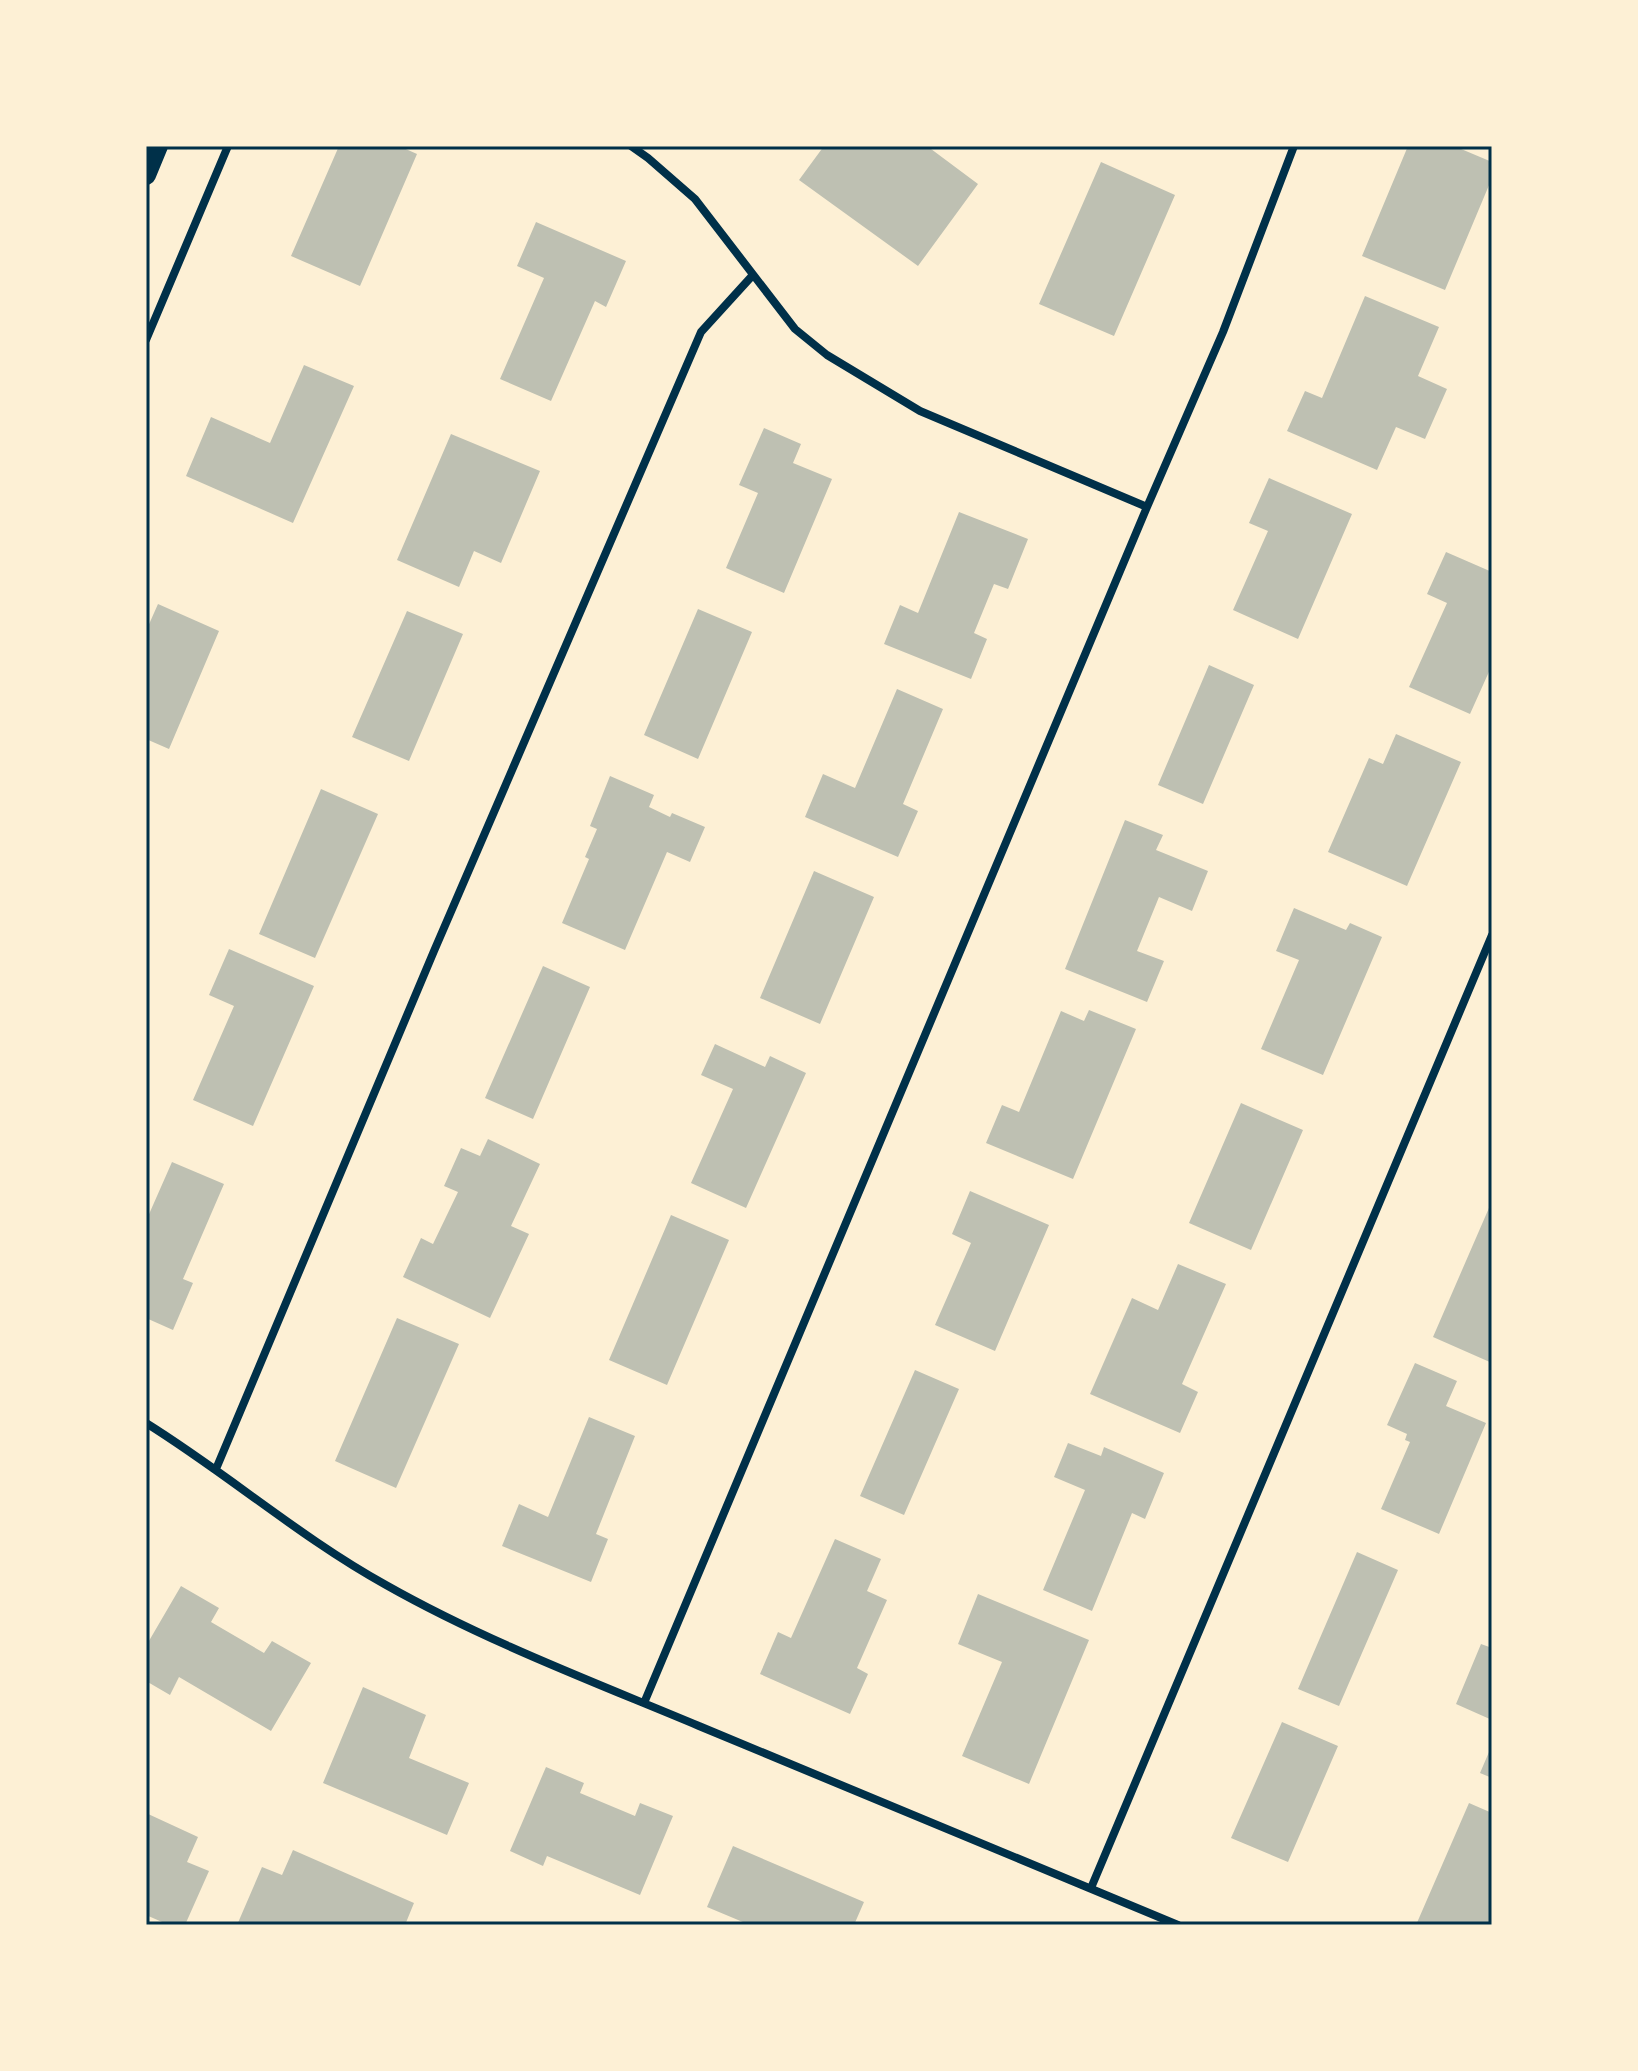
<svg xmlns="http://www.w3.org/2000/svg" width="1638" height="2071" font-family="Figtree,sans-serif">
<rect width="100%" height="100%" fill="#fdf0d5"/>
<!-- building -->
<path fill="#bec0b2" d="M339,146h60l18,8 -57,132 -69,-30z
M824,146h103l51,38 -60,82 -119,-86z
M1408,146h46l38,16v16l-47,112 -83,-34z
M1101,162l74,33 -61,141 -75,-32z
M536,222l90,39 -20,46 -11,-6 -44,100 -51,-22 44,-101 -27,-12z
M1365,296l74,31 -21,49 29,13 -22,50 -29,-12 -19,43 -90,-39 18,-40 17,7z
M304,365l50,21 -61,137 -107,-47 25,-59 59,26z
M764,428l37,16 -8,19 39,16 -48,114 -58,-25 32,-75 -19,-8z
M451,434l89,37 -39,92 -27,-12 -15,36 -62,-27z
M1269,478l83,36 -54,125 -65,-29 35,-79 -19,-8z
M959,512l69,27 -20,50 -14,-5 -20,49 13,6 -16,40 -87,-35 16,-39 18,8z
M1446,552l46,20v93l-22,49 -61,-27 38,-84 -20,-9z
M158,604l61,27 -50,118 -23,-10v-108z
M698,609l54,23 -54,127 -54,-24z
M407,611l56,23 -54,127 -57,-24z
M1209,665l45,20 -51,119 -45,-19z
M897,689l46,20 -40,95 15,7 -20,46 -93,-40 18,-43 32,14z
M1396,734l65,28 -54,124 -79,-34 41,-94 14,6z
M610,776l44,19 -5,12 21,10 2,-4 33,14 -15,35 -23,-10 -42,98 -63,-27 27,-64 -4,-2 12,-28 -7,-3z
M321,789l57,25 -63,144 -56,-24z
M1125,820l38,15 -7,15 52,21 -16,40 -33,-14 -22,54 27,10 -17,41 -82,-33z
M814,871l60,26 -54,127 -60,-26z
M1294,908l52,22 4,-7 32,14 -59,138 -62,-26 38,-89 -23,-9z
M229,949l85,37 -61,140 -60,-26 41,-94 -25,-11z
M543,966l47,21 -57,132 -48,-21z
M1089,1010l47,19 -63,150 -87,-36 16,-38 17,7 42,-101 23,10z
M715,1044l50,23 5,-11 36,17 -60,135 -55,-25 42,-94 -32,-14z
M1241,1103l62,27 -52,120 -62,-27z
M488,1139l52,25 -29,62 18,8 -39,84 -87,-41 18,-39 12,6 25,-52 -14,-6 17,-38 19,8z
M172,1162l52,22 -41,95 10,4 -20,47 -27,-12v-97z
M970,1191l79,34 -54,126 -60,-26 36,-82 -19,-9z
M1492,1201v162l-59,-26z
M671,1215l58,25 -62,145 -58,-25z
M1178,1264l48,20 -44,100 16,8 -18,41 -90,-39 42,-96 26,12z
M397,1318l62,26 -63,144 -61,-27z
M1415,1363l42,18 -11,25 40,17 -47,111 -58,-25 29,-67 -5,-2 2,-6 -20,-9z
M915,1370l44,19 -55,126 -44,-19z
M589,1417l46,19 -39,98 12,5 -17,43 -89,-36 17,-42 29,13z
M1068,1443l33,13 3,-9 60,26 -19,46 -13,-6 -40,98 -49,-21 42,-100 -31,-13z
M835,1539l46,20 -14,32 20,9 -30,68 11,6 -18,40 -90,-40 18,-42 13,6z
M1357,1552l41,18 -59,136 -41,-17z
M181,1586l38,22 -8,14 53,31 8,-12 39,22 -40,68 -92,-54 -9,18 -24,-14v-35z
M978,1594l111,46 -60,144 -67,-28 40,-94 -44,-18z
M1481,1644l11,4v72l-36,-16z
M363,1687l63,28 -17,43 60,25 -22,52 -124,-52z
M1282,1722l56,24 -50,116 -57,-24z
M1492,1745v33l-12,-5z
M546,1767l38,16 -4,10 55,23 5,-13 33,13 -33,79 -93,-39 -4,10 -33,-15z
M1469,1803l23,10v107l-2,5h-74z
M146,1813l52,24 -11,25 22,9 -24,54h-16l-23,-10z
M733,1846l131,56 -10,23h-104l-43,-18z
M293,1850l121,53 -9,22h-168l25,-58 20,8z"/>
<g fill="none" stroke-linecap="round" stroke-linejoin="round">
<!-- minor -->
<path stroke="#003049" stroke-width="8" d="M631,146l17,12 47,41 100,130 32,26 93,56 227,96
M146,340l82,-194
M146,1423c82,51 155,115 240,162 99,56 208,97 313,141 160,66 320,132 479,199
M216,1469l218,-518 267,-619 51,-56
M644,1703l503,-1196 76,-175 71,-186
M1091,1888l401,-953"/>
<!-- primary -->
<path stroke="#003049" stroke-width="20" d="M146,175l12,-29"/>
</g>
<!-- border -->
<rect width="1638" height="2071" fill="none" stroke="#fdf0d5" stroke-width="296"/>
<rect x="148" y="148" width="1342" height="1775" fill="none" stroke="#003049" stroke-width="3"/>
</svg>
